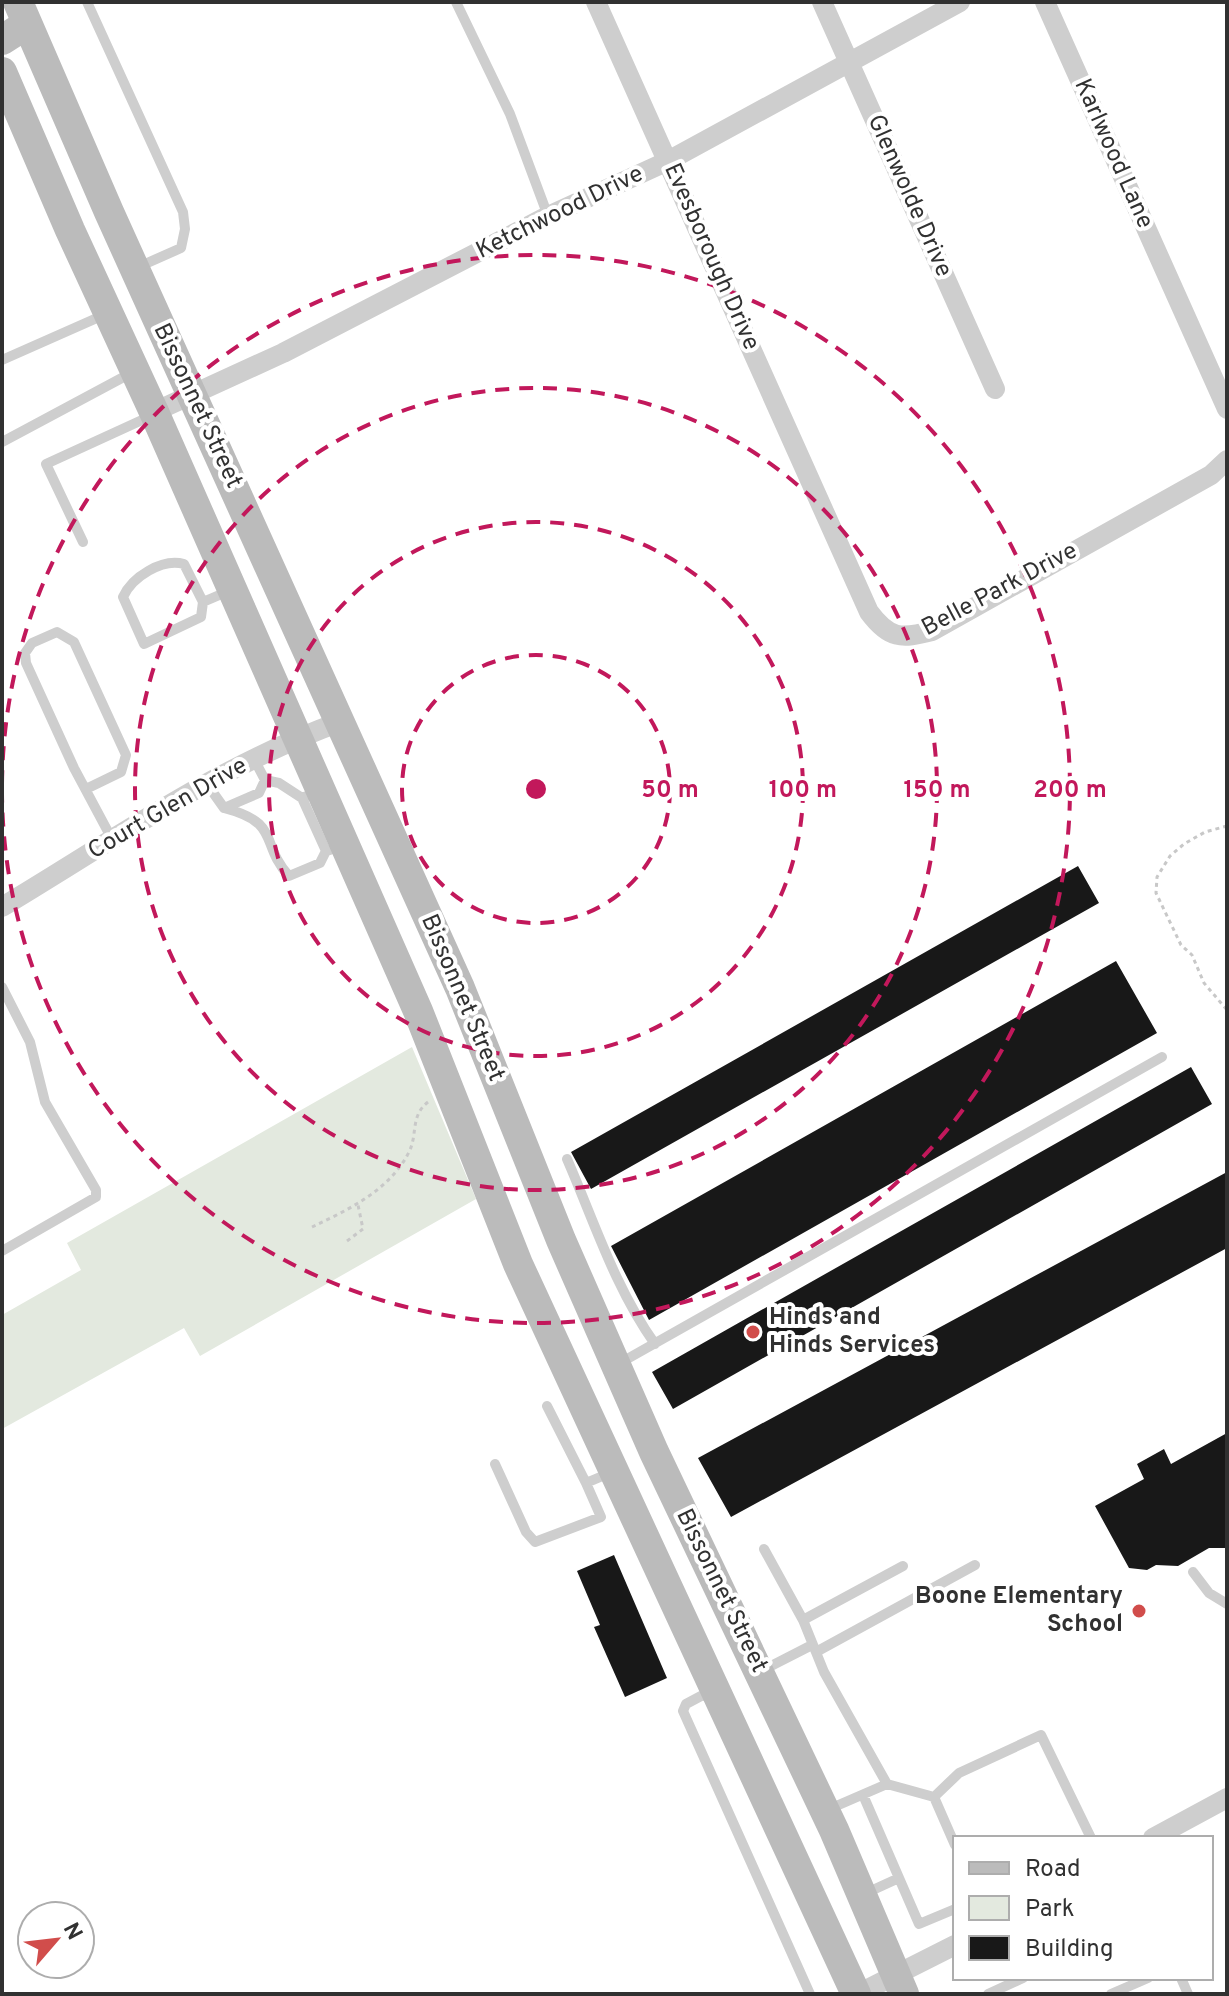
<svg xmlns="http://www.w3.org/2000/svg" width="1229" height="1996" font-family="Overpass,sans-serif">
<rect width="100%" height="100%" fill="#fff"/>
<!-- green -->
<path fill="#e3e9df" d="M412,1047l64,152 -276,157 -16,-28 -182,101v-114l79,-45 -14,-27z"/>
<!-- building -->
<path fill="#181818" d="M1078,866l21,37 -508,286 -20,-37z
M1116,961l41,72 -508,287 -38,-74z
M1191,1067l21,37 -539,305 -21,-37z
M1227,1172v76l-496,269 -33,-59z
M1227,1433v115h-18l-31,18 -22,-1 -9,5 -18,-2 -34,-62 49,-27 -7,-15 27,-15 7,15z
M614,1555l53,123 -42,19 -31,-70 6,-2 -23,-54z"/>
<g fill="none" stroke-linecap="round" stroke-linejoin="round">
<!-- path -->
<path stroke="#c8c8c8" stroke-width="3" stroke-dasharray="4 4" stroke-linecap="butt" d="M1227,826l-22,6 -21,12 -14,12 -13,21 -1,16 25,52 11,10 12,28 23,27
M312,1227c36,-17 78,-37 97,-75 9,-18 1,-36 19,-50
M347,1241l16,-12 -5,-24"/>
<!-- lane -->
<path stroke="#cecece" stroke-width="10" d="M87,2l96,210 2,17 -4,19 -45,20
M456,2l54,112 38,102
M2,360l104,-46
M2,442l131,-70
M83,542l-37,-78 107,-49
M203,602l-19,-38c-22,-6 -52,13 -61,33l21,47 57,-27 2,-15 28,-12
M254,759l11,21 14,3 23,15 15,-6
M207,784l17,24c58,15 35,35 65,68l31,-13 6,-12
M86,789l35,-17 5,-17 -52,-113 -17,-10 -25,11 -7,10 1,10 48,105 39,73
M302,798l24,53 4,-1
M224,808l35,-15 6,-13
M2,987l28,55 15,60 51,88v7l-94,54
M567,1159c27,62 48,129 88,185
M620,1363l542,-306
M547,1406l39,77
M495,1464l31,68 9,10 66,-25 -15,-34 26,-11
M764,1549l39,71 21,52 63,112
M1193,1572l16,21 18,11
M803,1620l100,-54
M816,1652l159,-87
M761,1671l51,-26
M713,1695l-12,1 -15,8 -3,7 127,283
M863,1795l56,129 36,-15
M934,1797l25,-24 82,-38 50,103
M827,1810l60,-26 47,13 21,48
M864,1894l35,-16
M1181,1978l7,16
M988,1994l35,-16
M1111,1994l37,-16"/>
<!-- street -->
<path stroke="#cecece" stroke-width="20" d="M596,2l273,610c20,27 32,27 63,19l279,-156 16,-15
M822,2l173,387
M1045,2l182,407
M154,412l129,-59 265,-137 120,-55 292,-159
M2,907c110,-66 218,-142 338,-185
M1153,1838l74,-40
M858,1994l97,-49"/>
<!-- secondary -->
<path stroke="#bbb" stroke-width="30" d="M18,2l91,210 351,776 101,252 93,212 180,378 70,164
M2,40l25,-16
M2,72l68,158 84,182 264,599 100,253 338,730"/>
</g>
<!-- distance rings -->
<g fill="none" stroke="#c2185b" stroke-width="4" stroke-dasharray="14 10">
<circle cx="536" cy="789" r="134"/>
<circle cx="536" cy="789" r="267"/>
<circle cx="536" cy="789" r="401"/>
<path d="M2 784A534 534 0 1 1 2 794"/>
</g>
<!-- markers -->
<g fill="#d14d4b" stroke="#fff" stroke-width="3">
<circle cx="753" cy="1332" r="8"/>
<circle cx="1139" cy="1611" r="8"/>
</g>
<g text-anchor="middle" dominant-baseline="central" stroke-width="8" stroke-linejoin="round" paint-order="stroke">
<!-- street labels -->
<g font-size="24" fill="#313131" stroke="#fff">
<text transform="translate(1113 154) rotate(66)">Karlwood Lane</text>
<text transform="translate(909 196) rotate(66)">Glenwolde Drive</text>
<text transform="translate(560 213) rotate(-26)">Ketchwood Drive</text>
<text transform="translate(711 257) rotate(66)">Evesborough Drive</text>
<text transform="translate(197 406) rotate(65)">Bissonnet Street</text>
<text transform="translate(1000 590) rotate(-28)">Belle Park Drive</text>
<text transform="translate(168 809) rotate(-30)">Court Glen Drive</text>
<text transform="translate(462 998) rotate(67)">Bissonnet Street</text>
<text transform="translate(721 1591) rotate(64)">Bissonnet Street</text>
</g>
<!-- poi labels -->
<g font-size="24" font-weight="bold" fill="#313131" stroke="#fff" text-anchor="start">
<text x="769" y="1318">Hinds and<tspan x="769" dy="28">Hinds Services</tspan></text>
<text x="1123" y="1597" text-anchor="end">Boone Elementary<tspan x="1123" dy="28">School</tspan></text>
</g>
</g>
<circle cx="536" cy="789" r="12" fill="#c2185b" stroke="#fff" stroke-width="4"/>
<g font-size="24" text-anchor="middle" font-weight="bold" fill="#c2185b" stroke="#fff" stroke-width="8" stroke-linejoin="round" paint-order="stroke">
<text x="670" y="797">50 m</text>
<text x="803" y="797">100 m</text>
<text x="937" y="797">150 m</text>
<text x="1070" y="797">200 m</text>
</g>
<!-- border -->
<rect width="1229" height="1996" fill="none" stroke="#313131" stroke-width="8"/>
<!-- legend -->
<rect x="953" y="1836" width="260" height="144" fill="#ffffff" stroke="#adadad" stroke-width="2"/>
<rect x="969" y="1862" width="40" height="12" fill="#bbbbbb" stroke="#adadad" stroke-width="2"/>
<text x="1025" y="1876" font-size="24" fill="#313131">Road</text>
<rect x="969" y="1896" width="40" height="24" fill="#e3e9df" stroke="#adadad" stroke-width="2"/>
<text x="1025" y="1916" font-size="24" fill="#313131">Park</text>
<rect x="969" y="1936" width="40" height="24" fill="#181818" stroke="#adadad" stroke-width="2"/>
<text x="1025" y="1956" font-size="24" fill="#313131">Building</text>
<!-- north arrow -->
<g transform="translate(56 1940) rotate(62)"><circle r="38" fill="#ffffff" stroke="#adadad" stroke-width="2"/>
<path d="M0-6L14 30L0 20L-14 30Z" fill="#d14d4b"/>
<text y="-12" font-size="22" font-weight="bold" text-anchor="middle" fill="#313131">N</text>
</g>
</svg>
